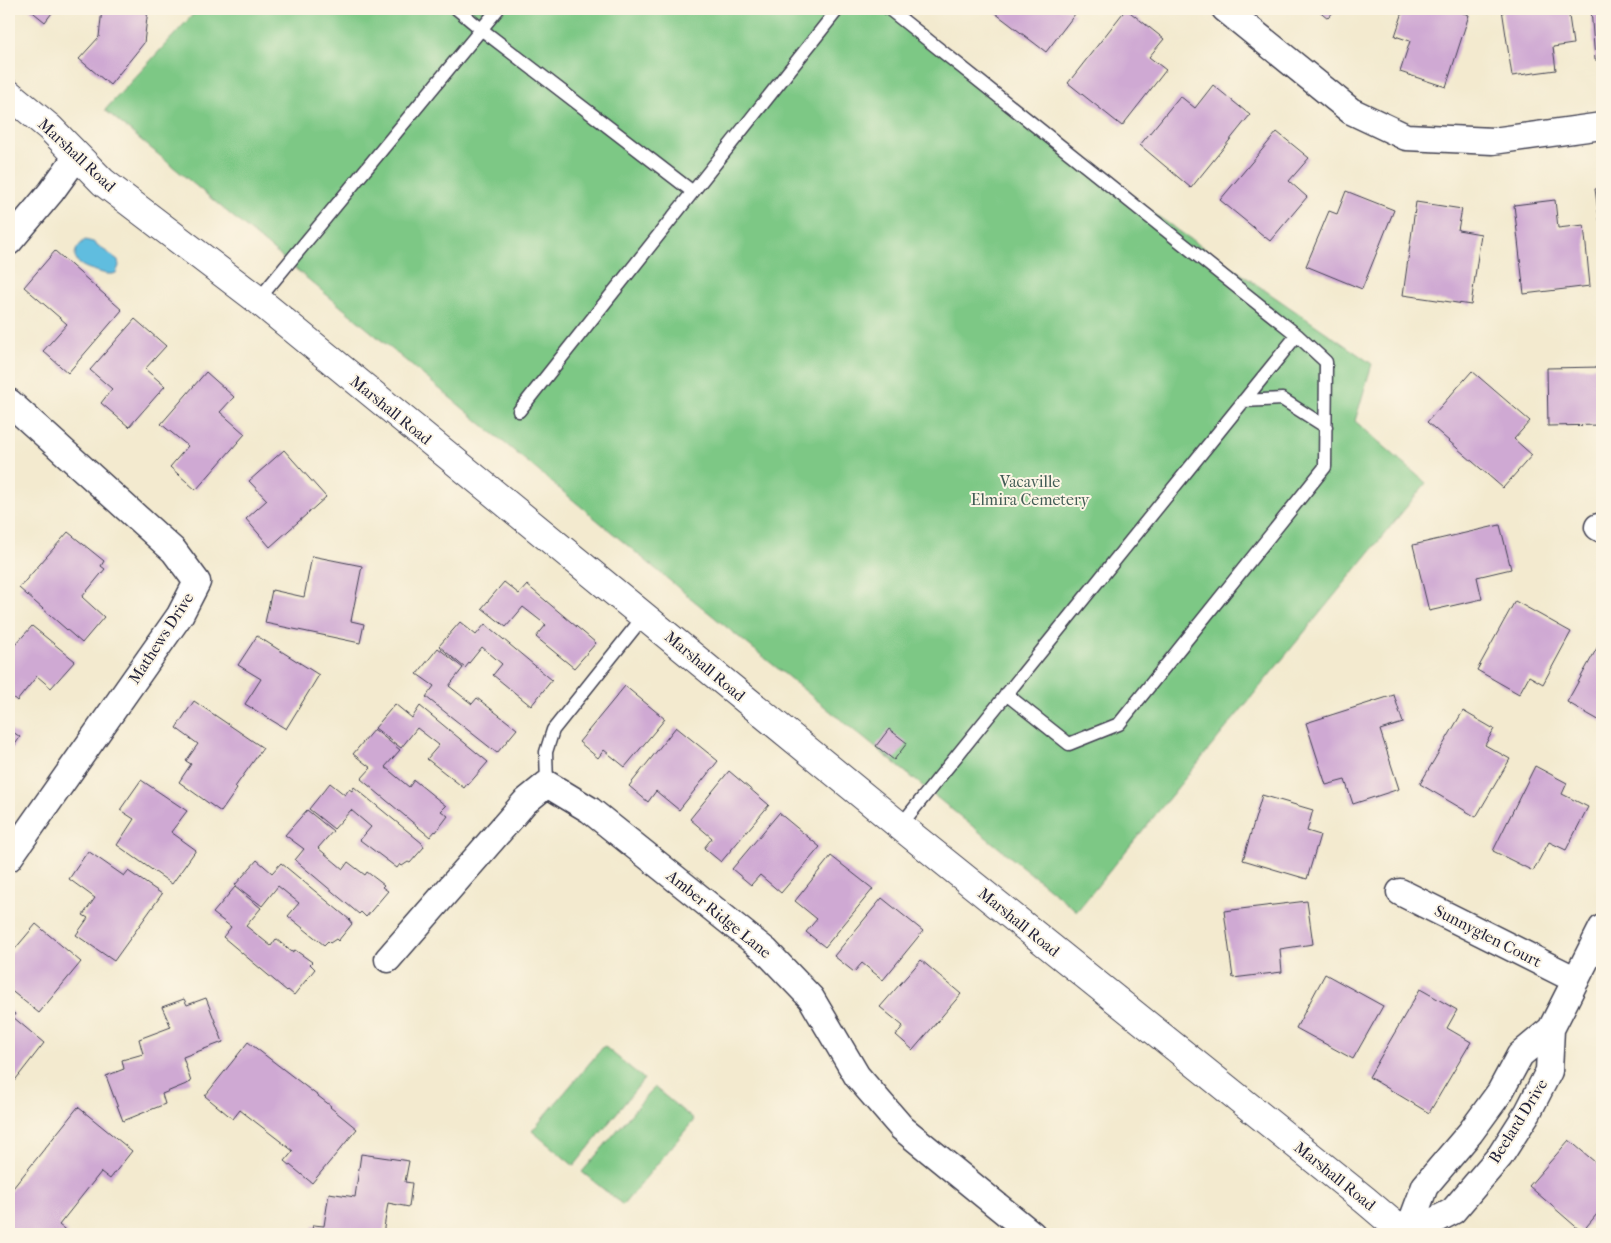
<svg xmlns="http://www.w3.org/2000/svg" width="1611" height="1243" font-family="'IM FELL French Canon',serif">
<rect width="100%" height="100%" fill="#fcf5e5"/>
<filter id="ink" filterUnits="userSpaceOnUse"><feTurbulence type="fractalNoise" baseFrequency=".02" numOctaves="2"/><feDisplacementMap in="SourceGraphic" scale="10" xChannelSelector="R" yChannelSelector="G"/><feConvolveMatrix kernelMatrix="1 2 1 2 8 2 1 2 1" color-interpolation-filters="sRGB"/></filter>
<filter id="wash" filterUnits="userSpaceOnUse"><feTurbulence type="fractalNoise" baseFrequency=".0096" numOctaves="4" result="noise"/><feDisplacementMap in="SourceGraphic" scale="20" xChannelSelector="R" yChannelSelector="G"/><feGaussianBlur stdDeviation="1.12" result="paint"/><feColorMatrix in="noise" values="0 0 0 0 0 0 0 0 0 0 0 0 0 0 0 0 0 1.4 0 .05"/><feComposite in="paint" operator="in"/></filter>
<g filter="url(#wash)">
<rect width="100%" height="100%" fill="#f3eacf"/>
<!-- green -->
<path fill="#7dc885" stroke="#507560" d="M198,9h696l253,200 225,155 -17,57 71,62 -349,428 -390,-316 -582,-485z
M604,1046l40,33 -70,87 -42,-35z
M654,1087l40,33 -71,85 -41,-33z"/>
<!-- water -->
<path fill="#61bddf" stroke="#42708d" d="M85,240l8,2 25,18 1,6 -3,7c-8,3 -16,-1 -23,-3 -19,-5 -25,-16 -8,-30z"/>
<g id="blocks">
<!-- building -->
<path fill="#cfa9d3" d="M29,9h26l-10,13z
M102,9h46l-4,34 -34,42 -31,-26 20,-22z
M999,9h69l7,5 -29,38 -51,-39z
M1126,9l38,30 -15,18 17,13 -44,56 -54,-43z
M1317,9h19l-8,9z
M1404,9h47l18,6 -23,72 -46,-15 10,-31 -15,-5z
M1502,9h66l5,35 -20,3 3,23 -44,6z
M1591,9h11v51h-7z
M1213,85l37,30 -59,73 -51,-43 40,-49 15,12z
M1277,132l32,26 -20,23 18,16 -37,44 -50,-41z
M1602,188v44h-1l-6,-43z
M1346,191l48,19 -32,79 -56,-23 23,-55 8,3z
M1555,200l3,28 26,-3 6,61 -66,8 -10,-89z
M1416,202l46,7 -4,21 23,4 -10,71 -68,-10z
M55,251l67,59 -54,63 -25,-22 24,-27 -43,-37z
M135,319l31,27 -21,23 20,17 -36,41 -28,-24 11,-14 -22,-19z
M1602,367v58l-54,1 -1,-58z
M1472,371l58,50 -16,18 18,16 -29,33 -76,-66z
M206,372l28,25 -14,15 25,22 -49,56 -26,-23 18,-21 -27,-22z
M284,450l42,47 -56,50 -24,-28 21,-19 -18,-19z
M1500,525l11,44 -34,8 5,22 -53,12 -16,-66z
M68,532l36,29 -3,5 4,3 -23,28 22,20 -22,26 -63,-55z
M312,556l50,10 -11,55 13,3 -4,19 -95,-20 7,-33 32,7z
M504,582l15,12 8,-9 69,58 -22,25 -38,-31 10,-12 -23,-18 -17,20 -24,-19z
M1515,601l56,31 -28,52 -14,-8 -10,18 -42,-24z
M460,622l16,13 9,-11 67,56 -21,26 -38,-31 9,-11 -20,-17 -17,21 -26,-22z
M32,626l43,35 -24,27 -14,-12 -20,25 -8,-7v-54l6,5z
M257,636l62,39 -33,54 -41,-25 16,-25 -23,-14z
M1602,639v83l-35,-20z
M438,648l25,20 -14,18 23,18 5,-6 40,31 -20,24 -71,-56 8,-11 -17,-12z
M625,686l40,33 -40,48 -21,-17 -6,8 -19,-16z
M1394,695l9,28 -23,7 19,59 -46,15 -8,-24 -19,5 -20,-62z
M194,701l69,47 -28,39 2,2 -16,23 -42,-30 12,-18 -5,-3 12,-17 -22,-16z
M395,704l17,14 8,-12 68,56 -20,23 -1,-1 -3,4 -37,-29 12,-14 -22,-17 -16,20 -26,-20z
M1463,711l31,18 -9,16 25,14 -34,58 -56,-33z
M676,727l42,34 -39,49 -23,-19 -8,11 -19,-16z
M9,729l11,8 -11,17z
M374,729l26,21 -15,17 24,20 5,-7 32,26 -5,5 7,5 -12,16 -1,-1 -5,6 -69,-58 10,-11 -18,-14z
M889,729l18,14 -13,17 -18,-14z
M1535,766l32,17 -5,11 26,13 -22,43 -17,-8 -16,29 -40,-20z
M729,771l40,34 -48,57 -17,-14 8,-10 -22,-19z
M141,780l46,31 -16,21 25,18 -24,34 -55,-39 17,-26 -14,-9z
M330,783l15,12 4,-6 3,2 2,-4 68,56 2,4 -14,16 -2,-1 -6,4 -2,-2 -3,4 -37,-28 11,-13 -20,-17 -17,19 -25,-20z
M1262,795l51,15 -6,21 13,4 -13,44 -64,-19z
M307,810l26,21 -15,17 25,21 5,-7 17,13 2,-3 17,13 -2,2 6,4 -22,26 -5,-5 -2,2 -64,-54 9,-11 -19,-14z
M779,813l41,34 -39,46 -21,-18 -9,10 -19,-16z
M88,851l36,25 4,-5 34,23 -48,67 -38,-26 12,-17 -5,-3 12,-17 -26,-19z
M831,856l42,33 -48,58 -19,-15 11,-13 -22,-18z
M257,860l15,13 9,-10 69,57h-1l3,4 -14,17 -2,-2 -6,4 -2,-2 -4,4 -36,-29 11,-13 -21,-17 -16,20 -27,-21z
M235,887l26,21 -15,18 25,20 5,-7 16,13 3,-2 17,12 -2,2 5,5 -21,26 -6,-5 -1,1 -64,-54 8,-10 -18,-14z
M882,898l41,33 -40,49 -21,-17 -8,9 -20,-16z
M1307,901l6,43 -33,5 2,23 -49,6 -9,-67z
M36,924l45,38 -42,51 -30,-24v-33z
M921,960l40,34 -48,56 -17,-15 7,-9 -23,-19z
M1325,974l58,32 -30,53 -57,-31z
M1420,989l37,21 -10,18 24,14 -42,71 -60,-36z
M206,998l17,44 -40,15 8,25 -29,12 3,10 -42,17 -17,-45 18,-7 -2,-9 21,-6 -4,-15 32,-12 -9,-20 22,-8 3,6z
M9,1009l6,5 -2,3 31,26 -35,45z
M248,1042l83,64 -1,1 27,22 -45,54 -27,-22 8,-10 -53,-41 -7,9 -28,-23z
M78,1107l54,44 -22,28 -9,-7 -42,53 9,7 -2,2h-52l-5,-4v-37z
M1569,1140l33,28v40l-20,24 -53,-46z
M361,1154l48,7 -4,21 7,1 -3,24 -21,-4 -5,31h-72l2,-9 11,1 5,-33 26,4z"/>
</g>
</g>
<g filter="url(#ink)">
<use href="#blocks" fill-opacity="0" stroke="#414051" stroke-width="1"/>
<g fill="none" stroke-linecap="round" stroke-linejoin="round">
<defs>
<path id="service" d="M457,9l24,20 212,163
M889,9l408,326 -397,491
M258,300l240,-291
M1243,401l39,-2 44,28
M519,411l319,-402
M1006,694l63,50 50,-20 206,-257 1,-105 -29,-27
M547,784l-1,-32 7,-22 91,-114"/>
<path id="minor" d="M1225,9l126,102 55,26 87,4 109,-15
M9,242l42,-50 26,-36
M9,402l165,149 23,31 -17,33 -171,243
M1598,527l4,2
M1400,892l176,88
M388,959l137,-157 22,-18 43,26 176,141 45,47 46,78 45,52 130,106
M1551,1029l51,-101
M1407,1234l18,-48 45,-53 30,-41 20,-37 31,-26 -2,42 -21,41 -28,44 -47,55 -44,23"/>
<path id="tertiary" d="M9,94l41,34 53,54 155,118 642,526 465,374 40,34"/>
</defs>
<!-- service casing -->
<use href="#service" stroke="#414051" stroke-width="15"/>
<!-- minor casing -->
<use href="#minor" stroke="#414051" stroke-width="29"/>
<!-- tertiary casing -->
<use href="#tertiary" stroke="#414051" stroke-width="30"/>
<!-- service -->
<use href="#service" stroke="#fff" stroke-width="12"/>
<!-- minor -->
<use href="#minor" stroke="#fff" stroke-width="26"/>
<!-- tertiary -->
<use href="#tertiary" stroke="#fff" stroke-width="28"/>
</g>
</g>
<g text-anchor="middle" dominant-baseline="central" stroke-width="4" stroke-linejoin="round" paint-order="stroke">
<!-- street labels -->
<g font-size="16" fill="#22223b" stroke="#fcf5e5">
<text transform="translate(77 155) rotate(43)">Marshall Road</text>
<text transform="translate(391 410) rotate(39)">Marshall Road</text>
<text transform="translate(161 638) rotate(-57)">Mathews Drive</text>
<text transform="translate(705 666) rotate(40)">Marshall Road</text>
<text transform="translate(719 914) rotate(39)">Amber Ridge Lane</text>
<text transform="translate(1019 922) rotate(39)">Marshall Road</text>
<text transform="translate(1488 936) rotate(27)">Sunnyglen Court</text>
<text transform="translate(1518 1121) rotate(-58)">Beelard Drive</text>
<text transform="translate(1335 1176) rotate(39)">Marshall Road</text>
</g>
<!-- park labels -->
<g font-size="16" fill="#425c55" stroke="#fcf5e5">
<text x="1030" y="481">Vacaville<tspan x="1030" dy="18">Elmira Cemetery</tspan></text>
</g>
</g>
<!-- margin -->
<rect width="1611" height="1243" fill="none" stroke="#fcf5e5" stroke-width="30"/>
</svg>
